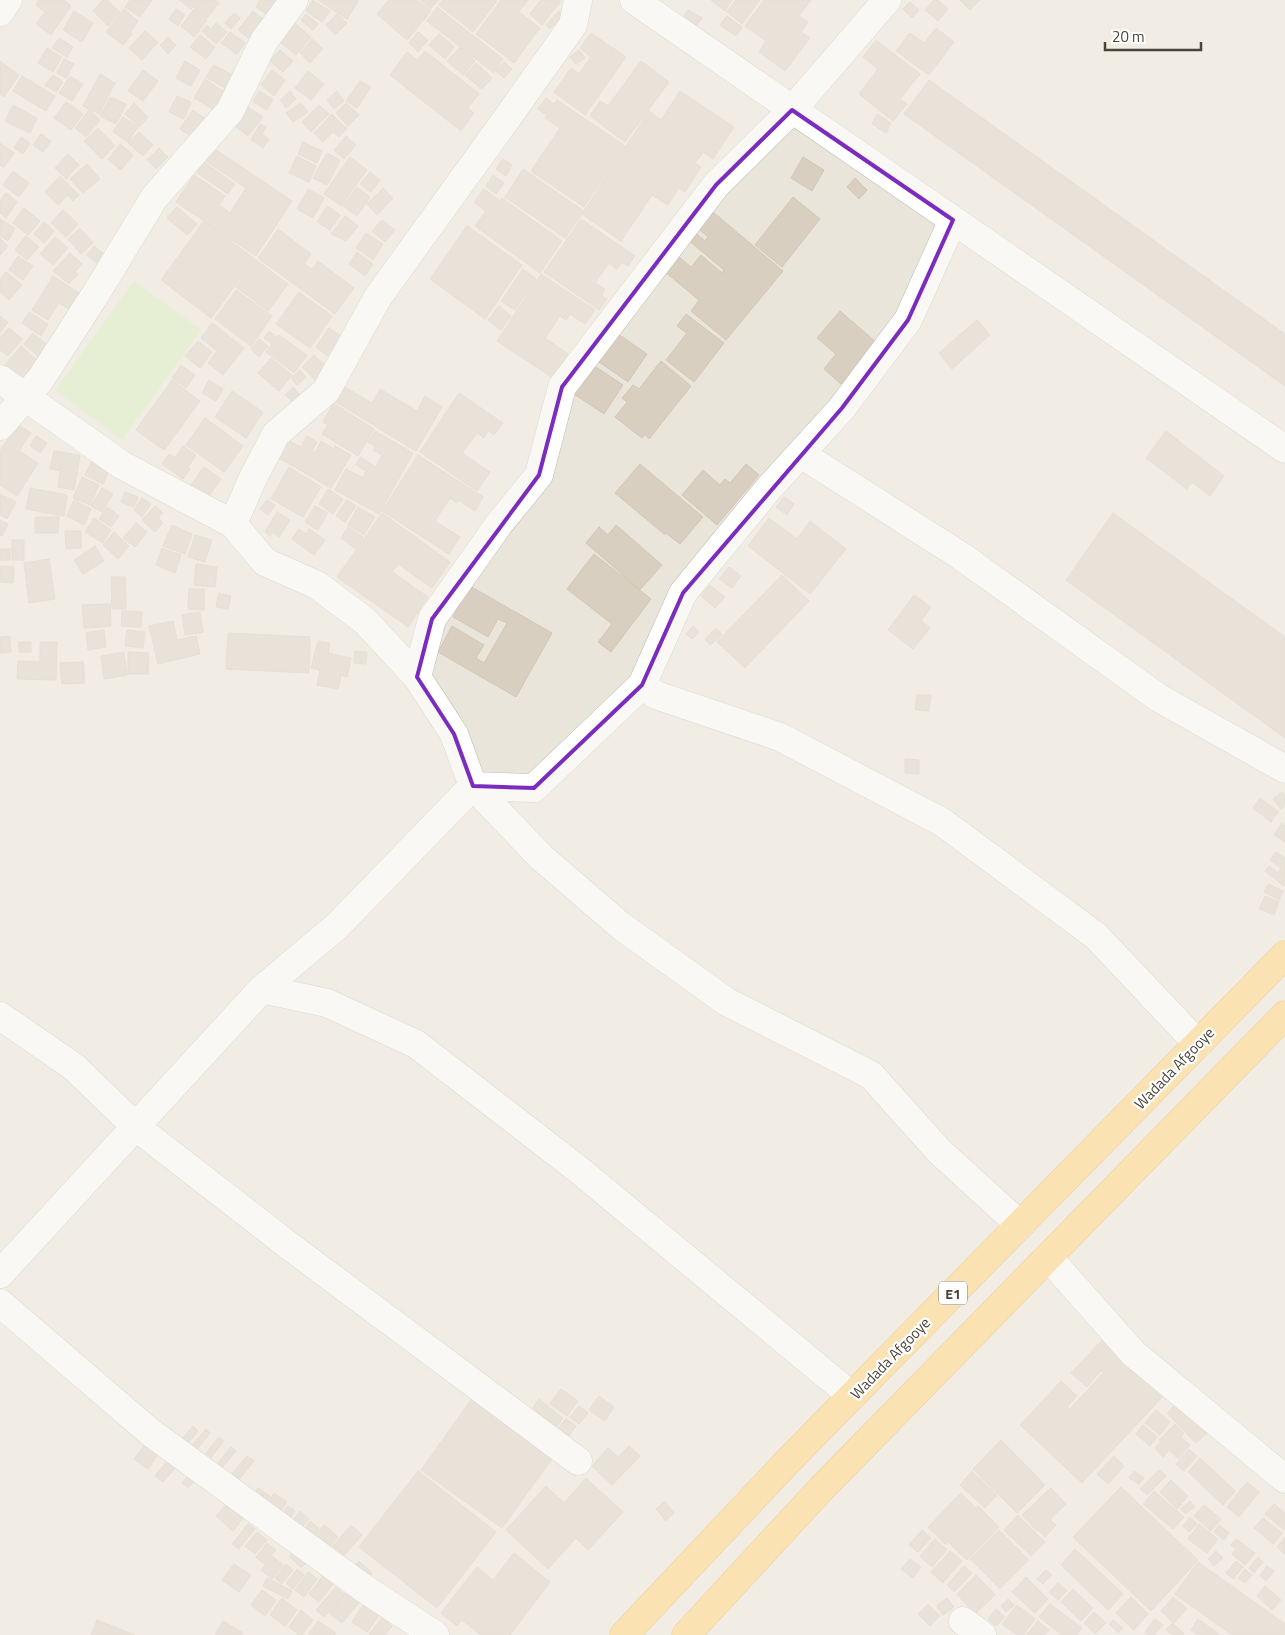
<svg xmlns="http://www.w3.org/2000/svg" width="1285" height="1635" font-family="'Titillium Web',sans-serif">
<rect width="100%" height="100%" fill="#f6f3ec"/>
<!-- residential -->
<path fill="#eae5da" d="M0,0h1285v1635h-1285z"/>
<!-- green -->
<path fill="#d2eab5" d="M134,281l67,49 -79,110 -67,-50z"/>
<!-- building -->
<path fill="#d8cfc1" stroke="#d3c7b4" d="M39,0h25l7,6 -20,29 -15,-11 9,-12 -9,-7z
M103,0h4l13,12 -12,14 -15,-15z
M130,0h22l-12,17 -15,-10z
M179,0h36l4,3 -12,15 -14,-11 -2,2z
M260,0h22l-12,17 -14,-10z
M313,0l17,11 -8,11 -16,-11z
M318,0h38l2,1 -11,18z
M389,0h28l14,11 -24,29 -30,-26z
M420,0h18l-7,9z
M443,0h52l2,1 -24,31 -34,-27z
M501,0h27l-9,12 21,16 -26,35 -38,-29z
M541,0l20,1 -19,24 -12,-11z
M711,0h21l-7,11z
M736,0h24l-18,24 -15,-12z
M764,0h47l-12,16 9,6 -7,10 9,6 -25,33 -26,-19 7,-11 -21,-15z
M934,0h4l10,9 -10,12 -13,-11z
M960,0h20l-10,10z
M910,2l9,8 -7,8 -9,-9z
M437,7l66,52 -9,14 -67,-52z
M124,9l14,12 -8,12 2,1 -9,11 -17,-13z
M176,9l9,6 -7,11 -9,-7z
M194,9l13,11 -13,17 -13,-11z
M688,10l14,8 -6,9 -14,-8z
M74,11l19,12 -11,19 -19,-12z
M253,11l12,10 -14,19 -13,-10z
M559,11l4,4 -13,14 -4,-4z
M234,13l6,5 -9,11 -6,-6z
M306,14l12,10 -5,6 -12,-10z
M337,14l10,9 -12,12 -9,-10z
M727,16l15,11 -6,9 -16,-11z
M216,23l11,9 -11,12 -14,-13 5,-6 4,4z
M294,23l17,14 -15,18 -17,-14z
M936,28l18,14 -25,33 -33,-24 14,-18 14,10z
M145,31l13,11 -16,18 -13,-12z
M230,32l15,11 -8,11 -16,-11z
M418,32l10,8 -10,12 -9,-9z
M591,33l35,24 -41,58 -31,-23 17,-24 8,6 12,-17 -11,-9z
M439,34l15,13 -9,12 -16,-14z
M200,35l15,12 -9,12 -16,-12z
M168,37l8,8 -8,9 -8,-9z
M59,38l14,9 -6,10 -15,-9z
M312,39l11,10 -13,14 -10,-10z
M876,40l44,34 -20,25 7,5 -14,17 -34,-27 19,-25 -15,-12z
M460,47l15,14 -12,14 -16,-14z
M47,48l15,9 -9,15 -15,-9z
M280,50l13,11 -10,11 -13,-11z
M579,50l6,8 -9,6 -6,-7z
M425,51l54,43 -11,14 6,5 -13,18 -71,-56 17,-23 10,8z
M64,59l10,5 -8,14 -9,-5z
M0,61l19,14 -15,22 -4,-3z
M185,61l15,9 -9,16 -15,-8z
M641,61l28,21 -44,60 -35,-26 10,-15 8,5z
M504,62l8,7 -8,9 -8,-7z
M476,63l16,15 -10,11 -17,-14z
M214,65l20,11 -8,13 -20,-12z
M143,70l15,11 -15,20 -15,-10z
M272,70l13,10 -11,16 -13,-11z
M308,71l16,13 -13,16 -16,-12z
M100,74l15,9 -16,31 -16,-8z
M53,75l10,7 -7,10 -11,-7z
M22,76l33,20 -9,15 -33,-20z
M70,76l13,8 -11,17 -13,-8z
M205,79l21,14 -10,18 -22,-13z
M929,80l356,254v52l-381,-272z
M360,81l11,6 -14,21 -11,-7z
M259,91l14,8 -6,11 -14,-8z
M290,91l6,8 -10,9 -6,-8z
M337,91l7,10 -10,8 -7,-9z
M680,91l54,36 -21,32 -10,-7 -8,11 6,4 -16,25 -6,-4 -11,17 -16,-10 -31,46 -39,-27 67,-103 12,9z
M177,96l14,6 -7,17 -15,-7z
M110,97l16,7 -10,20 -16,-8z
M546,98l8,6 3,-4 68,46 -41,61 -53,-36 29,-43 -15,-10 2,-3 -9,-6z
M66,102l17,12 -12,16 -17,-12z
M134,103l14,14 -9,10 -14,-13z
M301,103l7,9 -15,10 -7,-9z
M346,103l13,12 -11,11 -12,-13z
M13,105l24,13 -7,15 -25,-12z
M319,105l10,9 -18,18 -9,-10z
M248,107l15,10 -15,19 -14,-11z
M89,110l11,10 -14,17 -11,-9z
M193,110l14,10 -12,19 -15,-10z
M332,114l15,15 -8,8 -6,-5 -10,10 -9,-9z
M877,114l14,9 -5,10 -14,-9z
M123,117l15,10 -10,15 -15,-10z
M260,124l6,3 -4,7 7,5 -6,9 -12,-8z
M98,128l17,18 -13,13 -18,-18z
M139,132l14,13 -10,11 -15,-13z
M41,134l10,7 -8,11 -10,-7z
M346,136l10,9 -12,14 -10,-9z
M21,137l9,6 -7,11 -9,-6z
M303,142l19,9 -5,12 -19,-9z
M0,143l14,10 -10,14 -4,-2z
M120,144l13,11 -12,15 -13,-10z
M159,148l9,9 -12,12 -9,-9z
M215,149l77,52 -36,55 -80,-54 18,-27 31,21 -6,9 11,8 16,-25 -40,-27z
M327,153l13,7 -13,25 -14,-7z
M68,154l11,11 -13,14 -11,-11z
M297,156l19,10 -7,16 -20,-9z
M350,157l17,13 -26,36 -17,-12z
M803,157l21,13 -12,21 -21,-13z
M503,159l9,6 -6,11 -10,-7z
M203,161l32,23 -7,10 -32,-22z
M87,164l13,15 -17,14 -13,-14z
M523,169l61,42 -19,27 -60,-41z
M13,171l16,12 -10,14 -16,-12z
M370,172l10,8 -9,12 -11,-8z
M493,175l11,8 -8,11 -10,-8z
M60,176l19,19 -6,6 -5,-6 -10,10 -13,-13z
M855,178l12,12 -8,9 -12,-12z
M357,187l13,10 -13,19 -14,-10z
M383,188l10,10 -16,17 -10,-11z
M308,189l16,9 -11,20 -16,-9z
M484,189l16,12 2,-3 60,43 -22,32 -65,-47 11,-15 -12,-9z
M6,193l11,9 -11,16 -6,-5v-12z
M793,197l27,22 -38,48 -27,-22z
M327,206l13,9 -10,15 -13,-8z
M177,207l20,17 -10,11 -20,-17z
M24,208l16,13 -12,14 -15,-12z
M63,210l15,14 -12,13 -15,-14z
M713,212l70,59 -57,69 -35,-29 8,-11 -34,-28 13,-16 13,11 10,-12 21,18 2,-3 -37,-31 6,-8 12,10 3,-4 -9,-8z
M345,216l13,10 -12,15 -15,-7z
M0,219l15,9 -7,13 -8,-5z
M581,219l54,37 -7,10 -6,-4 -5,7 -8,-6 -14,20 10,6 -4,6 6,4 -8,11 -55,-38z
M382,220l13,10 -10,12 -13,-11z
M204,221l51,38 -44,59 -50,-38z
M44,222l10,9 -10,12 -10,-9z
M467,226l55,39 -37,54 -55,-40z
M80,228l13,15 -12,11 -13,-15z
M278,229l33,25 -7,10 8,5 6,-8 36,27 -19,26 -77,-56z
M366,233l17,11 -10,16 -17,-12z
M26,236l13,11 -12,13 -12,-10z
M55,237l13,11 -15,17 -13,-11z
M0,238l8,8 -8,9z
M94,246l11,9 -7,9 -11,-9z
M357,252l16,12 -8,12 -16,-12z
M70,253l12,11 -7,8 3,2 -9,10 -16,-13z
M18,256l15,10 -10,14 -14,-10z
M256,260l32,24 -20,27 -32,-24z
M523,269l13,10 -21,31 -14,-9z
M6,272l16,13 -13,15 -9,-8v-13z
M541,274l54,36 -10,14 -15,-10 -4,6 -6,-4 -15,22 23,16 -15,24 -56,-37z
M53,276l31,20 -11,16 -14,-9 -11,17 -16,-10z
M236,290l36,26 -21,30 -36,-27z
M299,292l33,24 -22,32 -34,-24z
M499,306l12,10 -10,14 -13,-10z
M840,311l36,31 -35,42 -17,-15 12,-15 -19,-16z
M29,312l19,12 -7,12 -19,-13z
M686,314l38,29 -30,39 -28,-22 21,-27 -10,-7z
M0,316l8,6 -8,11z
M977,320l13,15 -38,34 -13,-16z
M212,323l32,25 -21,27 -15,-12 9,-12 -16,-13z
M9,328l13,11 -14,17 -8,-6v-12z
M329,328l12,8 -14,20 -11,-9z
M269,331l8,6 2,-2 28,20 -13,18 -28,-21 6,-8 -8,-6z
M33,333l17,14 -9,12 -17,-15z
M618,334l29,20 -19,28 -29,-20z
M259,339l9,7 -9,11 -8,-8z
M198,341l14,11 -12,16 -15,-12z
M21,346l19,17 -16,18 -19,-16z
M314,355l14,13 -12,13 -14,-14z
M271,358l21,17 -13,16 -21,-18z
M661,361l30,25 -42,53 -4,-4 -3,3 -27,-21 12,-15 -5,-4 11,-13 6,4z
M181,365l14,10 -9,13 -14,-10z
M593,365l30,20 -19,29 -30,-20z
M300,370l6,7 -9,8 -6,-7z
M172,380l28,21 -36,49 -28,-20z
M209,380l14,9 -7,12 -14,-8z
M343,386l29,17 8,-14 37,22 8,-15 17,11 -26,44 -82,-50z
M293,387l10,11 -8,7 -10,-10z
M232,391l31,21 -17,26 -31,-21z
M459,393l44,30 -9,12 -6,-4 -4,7 -7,-5 -15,20 28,19 -13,19 -57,-39z
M333,403l41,26 -16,27 -36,-22 6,-9 -5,-3z
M205,418l38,28 -19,26 -38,-27z
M17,424l14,9 -12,18 19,12 -21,33 -17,-11v-34z
M375,431l38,22 -34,61 -44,-24 11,-21 17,9 3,-7 -10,-6 4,-8 16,10 6,-12 -9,-5 2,-4 -7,-4z
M1166,431l58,45 -14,20 -18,-14 -5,7 -41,-31z
M36,436l11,7 -7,10 -10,-7z
M307,436l10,6 -5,9 3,2 6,-12 13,8 1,-3 16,9 -20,33 -54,-31 9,-18 15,8z
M183,446l13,9 -8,12 2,2 -7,10 -21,-15 7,-10 6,4z
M54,451l26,4 -6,35 -16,-3 2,-16 -10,-2z
M418,455l65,42 -8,14 -17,-11 -1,3 -7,-5 -15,23 25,16 -11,17 -67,-43z
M93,458l18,9 -8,17 -18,-9z
M640,464l63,53 -23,27 -14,-11 -2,1 -49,-41z
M746,464l13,11 -42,50 -35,-30 21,-25 17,15 5,-6 5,4z
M204,467l17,12 -13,18 -17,-12z
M289,467l32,20 -18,30 -32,-18z
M82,477l17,8 -9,20 -17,-7z
M30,488l37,7 -3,21 -38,-7z
M102,488l11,6 -11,18 -11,-6z
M328,489l15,10 -10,15 -14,-10z
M125,492l13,5 -4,10 -13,-5z
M0,494l16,8 -9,17 -7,-4z
M784,497l10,7 -7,11 -11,-8z
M142,498l9,6 -9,13 -8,-7z
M74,500l17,9 -7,16 -17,-9z
M267,500l8,5 -7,10 -8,-6z
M347,500l9,6 -11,16 -9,-6z
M155,506l8,7 -5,5 5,5 -8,9 -13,-12z
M315,506l13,7 -10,17 -13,-8z
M107,507l12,9 -8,11 -12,-8z
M358,507l17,10 -11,18 -16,-10z
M277,512l13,8 -11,17 -6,-5 -3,4 -5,-4z
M382,513l68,49 -18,26 -34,-24 -6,8 36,25 -20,30 -71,-50z
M1113,513l172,124v101l-219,-158z
M35,517h24l-1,16h-23z
M94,518l17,12 -8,13 -18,-11z
M769,518l28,21 13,-18 36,28 -36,45 -62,-48z
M0,520l8,4 -6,12 -2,-1z
M136,523l11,9 -12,15 -12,-9z
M172,525l20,9 -7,20 -22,-8z
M616,525l46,40 -22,25 -54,-47 13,-16 9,8z
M348,527l15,10 -7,12 -15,-11z
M299,529l7,5 3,-5 16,11 -11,15 -22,-16z
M65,531h16v17l-15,1z
M114,532l15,14 -11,13 -15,-14z
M195,535l17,5 -7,22 -17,-5z
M12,540h12v20h-12z
M95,546l9,15 -21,13 -9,-14z
M162,548l19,7 -6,18 -19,-8z
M0,549h10v11h-10z
M594,554l57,45 -40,53 -13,-10 14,-18 -45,-35z
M49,559l6,40 -26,4 -5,-40z
M196,564l21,3 -2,20 -21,-2z
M0,566l14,1 -1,16 -13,-1z
M729,567l12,9 -9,12 -13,-9z
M782,575l27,26 -64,67 -28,-26z
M111,577h14l1,32h-14z
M710,585l15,12 -10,11 -14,-12z
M470,586l82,47 -36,64 -78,-45 14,-26 32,19 -8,13 8,5 23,-40 -9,-4 -10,18 -35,-20z
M189,589h15v21l-16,-1z
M219,593l12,3 -3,13 -12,-2z
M914,595l17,12 -10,14 9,7 -17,21 -25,-19z
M110,604l1,22 -27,2 -2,-23z
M122,611l20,1 -1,15 -20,-1z
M200,612l3,20 -18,3 -3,-20z
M173,621l4,19 19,-4 4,18 -42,10 -9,-38z
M693,626l6,6 -7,7 -6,-5z
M716,628l6,7 -12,10 -5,-6z
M104,630l2,17 -18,3 -2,-17z
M127,630l18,2 -2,16 -18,-2z
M228,633l82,4 -1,36 -83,-4z
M10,636l1,16 -11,1v-16z
M318,641l12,2 -2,10 23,5 -4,19 -6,-2 -3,14 -21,-4 3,-15 -9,-2z
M19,642h12v10h-12z
M40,642h17l-1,38 -39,-1 1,-18 22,1z
M355,651l12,1 -1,12 -12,-1z
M124,652l3,23 -23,4 -3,-23z
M128,652l21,1 -1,21h-20z
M83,662l2,21 -23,1 -2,-21z
M917,695h14l-2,16 -14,-1z
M905,759l14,1v14l-14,-1z
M1282,792l3,4v9l-4,4 -8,-10z
M1260,798l18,14 -7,10 -18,-14z
M1282,823l3,3v16l-11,-7z
M1276,852l9,6 -1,28 -19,-15 4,-5 9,7 3,-5 -11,-8z
M1268,884l15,7 -4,9 -15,-8z
M1265,896l14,6 -5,13 -15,-6z
M1104,1338l60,57 -82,88 -62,-58 41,-44 16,15 -10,11 3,2 33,-36 -2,-2 -14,16 -16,-14z
M561,1389l17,12 -11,15 -17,-12z
M476,1393l81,59 -55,76 -81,-58z
M599,1396l15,11 -9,14 -16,-11z
M539,1399l24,19 -7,9 -23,-19z
M1180,1400l29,31 -13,12 -29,-30z
M579,1406l9,7 -9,11 -9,-7z
M1156,1410l14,12 -10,13 -15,-12z
M566,1419l10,7 -7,10 -11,-8z
M1175,1424l9,9 -3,4 9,8 -12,14 -9,-9 -6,7 -8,-9 6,-6 -2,-2z
M1143,1425l14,12 -7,9 -14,-12z
M193,1426l5,5 -17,20 -6,-4z
M206,1429l4,4 -15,19 -5,-4z
M219,1437l5,4 -16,20 -5,-4z
M1001,1440l44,45 -28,28 -44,-44z
M147,1442l13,10 -12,17 -14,-10z
M629,1446l11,10 -28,29 -20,-19 16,-18 10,9z
M231,1447l5,4 -15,18 -5,-4z
M1189,1449l8,7 -14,15 -7,-7z
M247,1456l7,5 -20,25 -7,-6z
M1114,1456l10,10 -16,18 -11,-10z
M1200,1458l35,33 -12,14 -35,-33z
M169,1459l8,7 -14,16 -8,-6z
M194,1469l7,5 -13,14 -6,-5z
M1159,1470l7,6 -19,19 -7,-6z
M418,1471l78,61 -59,76 -78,-61z
M972,1471l25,24 -12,13 -25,-23z
M1134,1471l10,7 -5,6 -10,-6z
M586,1478l37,34 -35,38 -12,-12 -28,31 -42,-39 40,-44 18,17z
M1171,1480l17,16 -11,13 -17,-17z
M1247,1482l12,10 -20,25 -12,-10z
M1121,1487l77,73 -47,51 -78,-74z
M258,1488l12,8 -10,13 -11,-8z
M1051,1488l15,16 -16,15 6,6 -11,12 -7,-7 -1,1 -15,-16z
M1154,1491l30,26 -11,12 -30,-25z
M274,1493l13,9 -12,17 -13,-9z
M961,1493l15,15 2,-2 21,21 -32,33 -19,-18 -3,2 -17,-17z
M230,1500l17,13 -14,18 -17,-15z
M665,1501l9,12 -8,8 -10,-12z
M1190,1501l5,6 -10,7 -4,-5z
M1274,1504l11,9 -1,17 -19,-16z
M1204,1505l17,14 -10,12 -17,-15z
M288,1506l7,5 -12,16 -7,-5z
M300,1511l9,8 -10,12 -9,-7z
M1018,1515l27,27 -14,14 -27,-26z
M1190,1517l7,7 -8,8 -6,-6z
M1263,1518l19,15 -9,11 -19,-16z
M310,1521l9,7 -9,12 -9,-7z
M248,1524l7,5 -16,20 -7,-5z
M1199,1524l19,15 -11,14 -19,-14z
M324,1525l14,12 -14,16 -14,-12z
M351,1525l11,10 -20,23 -11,-10z
M1219,1525l10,8 -5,7 -10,-8z
M922,1530l9,8 -13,14 -9,-7z
M999,1530l30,30 -29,29 -30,-30z
M257,1532l10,8 -12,14 -10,-8z
M1285,1537v16l-1,1 -7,-7z
M935,1539l12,11 -15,17 -12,-11z
M1236,1539l19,14 -10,12 -13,-11 4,-5 -5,-4z
M267,1543l9,7 -12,14 -8,-7z
M299,1545l12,13 -10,10 -12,-12z
M1075,1549l48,45 -15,16 -47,-45z
M950,1551l12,10 -19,22 -12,-11z
M1216,1551l7,7 -9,8 -6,-7z
M514,1553l36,29 -40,53h-29l-19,-15 -5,6 -16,-13 36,-46 16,13z
M272,1556l11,9 -11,14 -11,-9z
M1258,1557l5,5 -9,11 -5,-5z
M910,1559l11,8 -8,11 -12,-9z
M359,1561l13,12 -9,12 -14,-13z
M1236,1561l7,6 -10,12 -7,-6z
M1198,1562l87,62v11h-53l-57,-41z
M234,1564l17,11 -12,17 -17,-12z
M286,1564l7,6 -11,14 -7,-6z
M964,1566l8,7 -18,19 -7,-7z
M1267,1566l7,5 -8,10 -6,-5z
M329,1568l10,8 -20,26 -10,-8z
M297,1569l7,6 -11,14 -7,-6z
M1245,1569l7,6 -7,8 -7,-5z
M1046,1570l6,5 -9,9 -6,-5z
M308,1572l9,7 -13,18 -9,-7z
M976,1575l19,20 -20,19 -18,-20z
M1026,1577l22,22 -13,14 -23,-21z
M267,1578l25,13 -4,8 -25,-13z
M353,1583l13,11 -24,29 -13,-10z
M1058,1583l9,8 -9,9 -9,-8z
M1265,1586l16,14 -9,10 -15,-14z
M336,1587l8,7 -20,23 -8,-7z
M1073,1589l20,19 -12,13 -20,-19z
M262,1590l14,10 -11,16 -14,-11z
M369,1596l16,11 -18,25 -15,-10z
M1131,1597l17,17 -14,16 -18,-17z
M1173,1597l14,12 -13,14 -13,-12z
M282,1598l15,12 -12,16 -15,-11z
M947,1598l7,9 -11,8 -6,-9z
M1008,1599l6,6 -8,7 -5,-6z
M928,1604l12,12 -10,10 -12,-12z
M1050,1604l32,24 -5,7h-15l-23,-18z
M1017,1605l18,14 -12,16h-6l-15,-11z
M996,1609l9,8 -9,9 -8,-7z
M301,1610l12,10 -11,15h-3l-10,-8z
M1094,1612l12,11 -11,11 -11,-11z
M382,1618l10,8 -7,9h-14l-2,-1z
M1155,1619l8,6 -9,10h-5l-4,-3z
M1198,1619l22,16h-22l-7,-5z
M97,1620l38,15h-44z
M1113,1620l10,8 -5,5 -9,-9z
M223,1621l20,12 -2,2h-26z
M318,1621l18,12 -2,2h-26z
M1038,1621l11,9 -4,5h-19z
M1172,1623l12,10 -1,2h-10l-7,-5z"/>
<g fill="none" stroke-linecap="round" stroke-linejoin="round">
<defs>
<path id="minor" d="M578,0l-5,25 -63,89 -132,183 -52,94 -50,43 -24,46 -19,44 32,38 52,23 48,36 52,56 37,57 19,52 68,71 80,69 106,76 144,73 68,76 81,74
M634,0l651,449
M0,12l8,-12
M0,379l122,86 111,59
M0,426l40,-46 55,-85 59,-97 76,-87 34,-70 30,-41
M801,454l160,102 198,142 126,71
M417,677l15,-58 67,-95 40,-49 23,-88 154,-202 76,-75 95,-110
M642,685l14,10 124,42 162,85 154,114 102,108
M262,989l65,14 89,41 163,126 273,226
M0,1016l74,51 62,60 156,121 286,213
M1048,1257l85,96 152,126
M0,1274l262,-285 75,-63 136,-140 61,2 108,-103 41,-92 86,-105 73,-80 66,-88 45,-100
M0,1303l150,129 212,155 73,48
M963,1621l19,14"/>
<path id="highway" d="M624,1635l165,-175 496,-505
M686,1635l135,-146 464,-474"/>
</defs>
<!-- minor casing -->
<use href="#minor" stroke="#c2bbae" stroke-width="29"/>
<!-- highway casing -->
<use href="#highway" stroke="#e0a43c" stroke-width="29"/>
<!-- minor -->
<use href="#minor" stroke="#fff" stroke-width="28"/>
<!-- highway -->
<use href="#highway" stroke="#ffcf6e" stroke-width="28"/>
</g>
<!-- marked area -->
<path d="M0 0H1285V1635H0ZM792,110l161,110 -45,100 -66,88 -159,185 -41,92 -108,103 -61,-2 -19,-52 -37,-57 15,-58 107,-144 23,-88 154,-202z" fill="#f6f3ec" fill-opacity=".55" fill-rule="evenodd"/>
<path fill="none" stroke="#7b2cbf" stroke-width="4" stroke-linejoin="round" d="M792,110l161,110 -45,100 -66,88 -159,185 -41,92 -108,103 -61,-2 -19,-52 -37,-57 15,-58 107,-144 23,-88 154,-202z"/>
<g text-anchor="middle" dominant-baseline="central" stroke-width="4.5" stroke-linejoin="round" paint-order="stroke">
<!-- shield labels -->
<rect fill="#fff" stroke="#817c74" stroke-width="1" x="939" y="1281.5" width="28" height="23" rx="4"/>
<g font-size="14" font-weight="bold" fill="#4b4439">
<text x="953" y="1293">E1</text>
</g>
<!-- street labels -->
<g font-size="15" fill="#4b4439" stroke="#fff">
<text transform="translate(1174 1068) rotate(-46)">Wadada Afgooye</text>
<text transform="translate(890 1358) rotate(-46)">Wadada Afgooye</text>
</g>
</g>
<!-- scale -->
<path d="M1105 42v8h96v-8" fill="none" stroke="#4b4439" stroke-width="2.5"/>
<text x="1112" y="42" font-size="15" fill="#4b4439" stroke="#ffffff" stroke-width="4" paint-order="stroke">20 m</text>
</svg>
